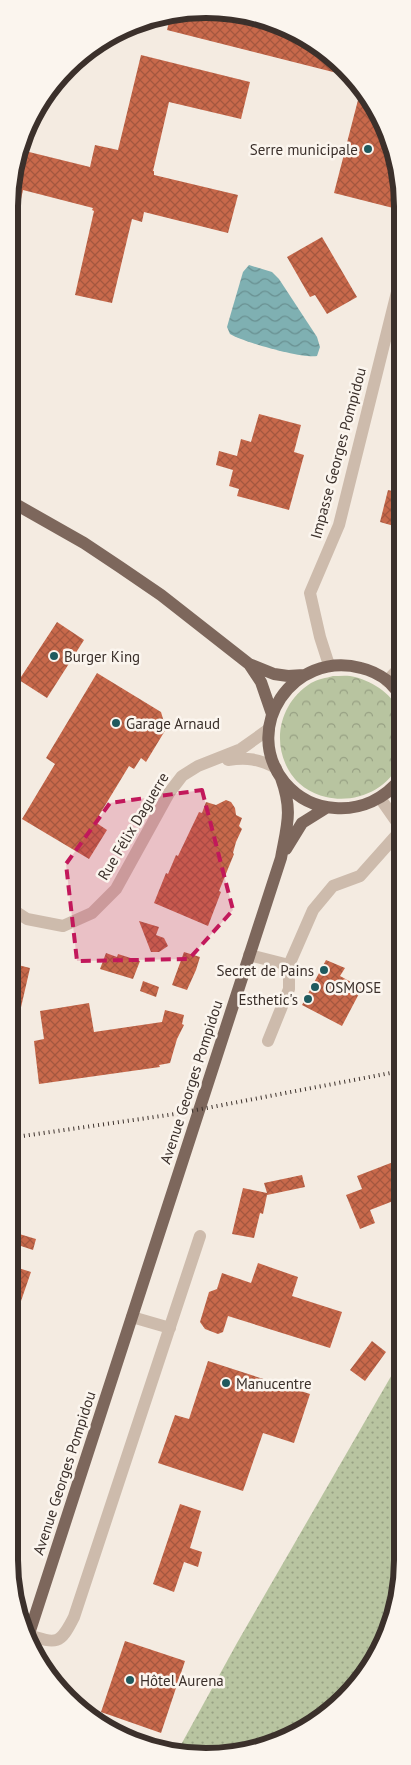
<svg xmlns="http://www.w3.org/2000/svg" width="411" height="1765" font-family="'PT Sans',sans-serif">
<defs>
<pattern id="grass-dots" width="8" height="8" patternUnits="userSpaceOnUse" patternTransform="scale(1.25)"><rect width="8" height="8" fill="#b8c4a0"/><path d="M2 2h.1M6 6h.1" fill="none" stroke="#97a083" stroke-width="1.8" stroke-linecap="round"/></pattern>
<pattern id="park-crowns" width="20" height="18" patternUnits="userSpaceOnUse" patternTransform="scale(1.25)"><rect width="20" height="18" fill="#b8c4a0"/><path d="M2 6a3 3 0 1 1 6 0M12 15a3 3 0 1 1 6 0" fill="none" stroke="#97a083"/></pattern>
<pattern id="water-waves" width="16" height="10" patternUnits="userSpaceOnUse" patternTransform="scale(1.25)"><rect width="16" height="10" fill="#7fb0b2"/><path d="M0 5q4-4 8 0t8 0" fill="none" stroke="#699091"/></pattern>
<pattern id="building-cross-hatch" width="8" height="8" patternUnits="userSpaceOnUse" patternTransform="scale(1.25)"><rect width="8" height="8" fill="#c8694b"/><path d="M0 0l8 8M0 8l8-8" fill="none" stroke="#a4573f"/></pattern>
</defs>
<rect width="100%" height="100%" fill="#f4ebe1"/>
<!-- grass -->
<path fill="url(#grass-dots)" d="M401,1359v226l-25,73 -51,57 -68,34 -65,7 -15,-4 60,-109z"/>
<!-- park -->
<path fill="url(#park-crowns)" d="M333,676c7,0 16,-1 22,1 19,5 39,18 45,37 2,7 1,16 1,23 0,7 1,16 -1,23 -10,30 -45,44 -74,37 -15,-3 -31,-14 -38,-28 -17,-31 -6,-68 23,-86 7,-4 15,-5 22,-7z"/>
<!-- water -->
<path fill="url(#water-waves)" d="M249,265l23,7 7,7 38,58 3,10 -3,9c-14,3 -74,-14 -87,-22l-3,-7 4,-14 12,-41z"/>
<!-- building -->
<path fill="url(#building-cross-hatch)" d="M231,10l62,19 47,34 -3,10 -170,-43 4,-16z
M141,55l109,27 -9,37 -72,-17 -16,69h1v4l84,20 -10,38 -84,-21 -2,10 -10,-3 -20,84 -37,-8 19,-84 -2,-1 1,-2 -70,-18 -8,36h-5v-46l11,-30 69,17 5,-22 23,5z
M358,100l13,4 11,15 19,61v30l-67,-17z
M322,237l35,60 -30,17 -12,-19 -5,2 -23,-40z
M259,414l42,11 -7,27 10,3 -15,55 -52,-14 2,-7 -10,-3 4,-16 -17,-5 3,-14 18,5 4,-17 10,3z
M388,490l13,3v35l-21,-6z
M57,622l27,18 -37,58 -28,-18z
M97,673l64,39 5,17 -20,33 -5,-4 -7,11 -5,-3 -34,56 12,8 -18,29 -67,-40 33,-55 -9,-6z
M226,800l5,2 4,6 1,7 6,3 -3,8 3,3 -6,13 -3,11 1,1 -15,37 2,1 -13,34 -54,-23 12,-30 2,1 8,-19 2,1 21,-44 3,1 4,-11 10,3z
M139,921l20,6 -3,8 8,3 4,8 -9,6h-8z
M184,952l16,5 -4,13 -9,20 -15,-5z
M106,953l11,4 1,-3 22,7 -7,18 -33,-10z
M326,960l19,8 -5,8 22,12 -20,38 -40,-21z
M10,963l20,5 -16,70 -5,-1z
M143,981l16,6 -3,10 -16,-6z
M89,1003l5,29 68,-10 3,-12 19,5 -2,9 2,1 -7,14 -7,24 -11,2 1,2 -121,17 -5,-43 10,-2 -4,-28z
M401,1159v39l-31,12 5,13 -15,6 -14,-34 16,-6 -5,-13z
M302,1175l3,12 -38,8 -4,19 -3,-1 -6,25 -22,-4 11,-46 24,5 -3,-10z
M16,1233l20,6 -3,11 -21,-7z
M258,1263l40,14 -6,19 50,16 -12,36 -102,-32 -5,16 -5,2 -13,-5 -5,-7 9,-30 8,-3 5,-16 29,10z
M9,1265l22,7 -20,58h-2z
M372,1341l14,11 -21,29 -15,-11z
M208,1361l102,33 -16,49 -31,-10 -20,58 -85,-28 17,-48 14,4z
M180,1504l21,7 -11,37 12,4 -4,15 -14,-5 -10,30 -21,-8z
M125,1641l60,20 -24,72 -60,-21z"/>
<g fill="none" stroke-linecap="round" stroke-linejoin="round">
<!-- street -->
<path stroke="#cdbbac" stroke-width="12" d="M329,665l-9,-28 -10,-44 29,-68 62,-249
M387,681l14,-15
M228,760c19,-3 31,-1 48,8
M380,798l21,30
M10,908l17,11 36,7 29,-13 24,-24 53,-96 13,-17 16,-10 43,-17 28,-20
M249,955l40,10
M268,1041l21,-52v-24l24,-55 20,-24 27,-10 41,-46
M132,1317l38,11
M28,1635c29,9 32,10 46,-18l126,-381"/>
<!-- primary -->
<path stroke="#7d675c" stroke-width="12" d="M10,501l74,42 36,24 41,28 88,69 25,10 14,2 16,-1
M249,664l12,18 11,32
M401,778c-16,21 -40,32 -66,30 -20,-1 -37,-10 -50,-25 -45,-55 8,-133 76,-115 9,2 19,7 27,13 4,4 8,9 13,14
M286,849l16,-26 24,-15
M27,1640l254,-782c6,-33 12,-47 0,-80"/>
<!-- rail -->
<path stroke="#3b302b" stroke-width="4" stroke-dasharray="1 4" stroke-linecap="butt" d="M9,1138l166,-24 226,-43"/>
</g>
<!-- marked area -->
<path fill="#c2185b" fill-opacity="0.2" stroke="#c2185b" stroke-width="4" stroke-dasharray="10 6" stroke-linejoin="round" d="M202,790l31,120 -44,49 -112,2 -11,-97 44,-61z"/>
<!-- markers -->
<g fill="#1f5a5e" stroke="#fbf5ee" stroke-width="2">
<circle cx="368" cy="149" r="5"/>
<circle cx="54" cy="656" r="5"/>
<circle cx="116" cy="723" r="5"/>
<circle cx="324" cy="970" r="5"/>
<circle cx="315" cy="987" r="5"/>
<circle cx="308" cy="999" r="5"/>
<circle cx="226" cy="1383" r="5"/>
<circle cx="130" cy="1680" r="5"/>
</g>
<g text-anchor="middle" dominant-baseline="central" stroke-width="5" stroke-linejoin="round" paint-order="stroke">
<!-- poi labels -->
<g font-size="15" fill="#3b302b" stroke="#fbf5ee" text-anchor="start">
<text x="358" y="149" text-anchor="end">Serre municipale</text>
<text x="64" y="656">Burger King</text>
<text x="126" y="723">Garage Arnaud</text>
<text x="314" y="970" text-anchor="end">Secret de Pains</text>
<text x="325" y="987">OSMOSE</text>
<text x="298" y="999" text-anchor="end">Esthetic's</text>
<text x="236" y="1383">Manucentre</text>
<text x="140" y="1680">Hôtel Aurena</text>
</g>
<!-- street labels -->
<g font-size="15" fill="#3b302b" stroke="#fbf5ee">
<text transform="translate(338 453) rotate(-75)">Impasse Georges Pompidou</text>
<text transform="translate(133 826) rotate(-59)">Rue Félix Daguerre</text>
<text transform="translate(191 1082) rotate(-72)">Avenue Georges Pompidou</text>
<text transform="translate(64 1473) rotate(-72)">Avenue Georges Pompidou</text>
</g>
</g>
<!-- crop -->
<path d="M0 0H411V1765H0ZM206 18H206A188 188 0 0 1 394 206V1560A188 188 0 0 1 206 1748H206A188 188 0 0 1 18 1560V206A188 188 0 0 1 206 18Z" fill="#fbf5ee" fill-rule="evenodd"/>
<path fill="none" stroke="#3b302b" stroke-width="6" d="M206 18H206A188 188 0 0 1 394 206V1560A188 188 0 0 1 206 1748H206A188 188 0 0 1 18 1560V206A188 188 0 0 1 206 18Z"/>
</svg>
